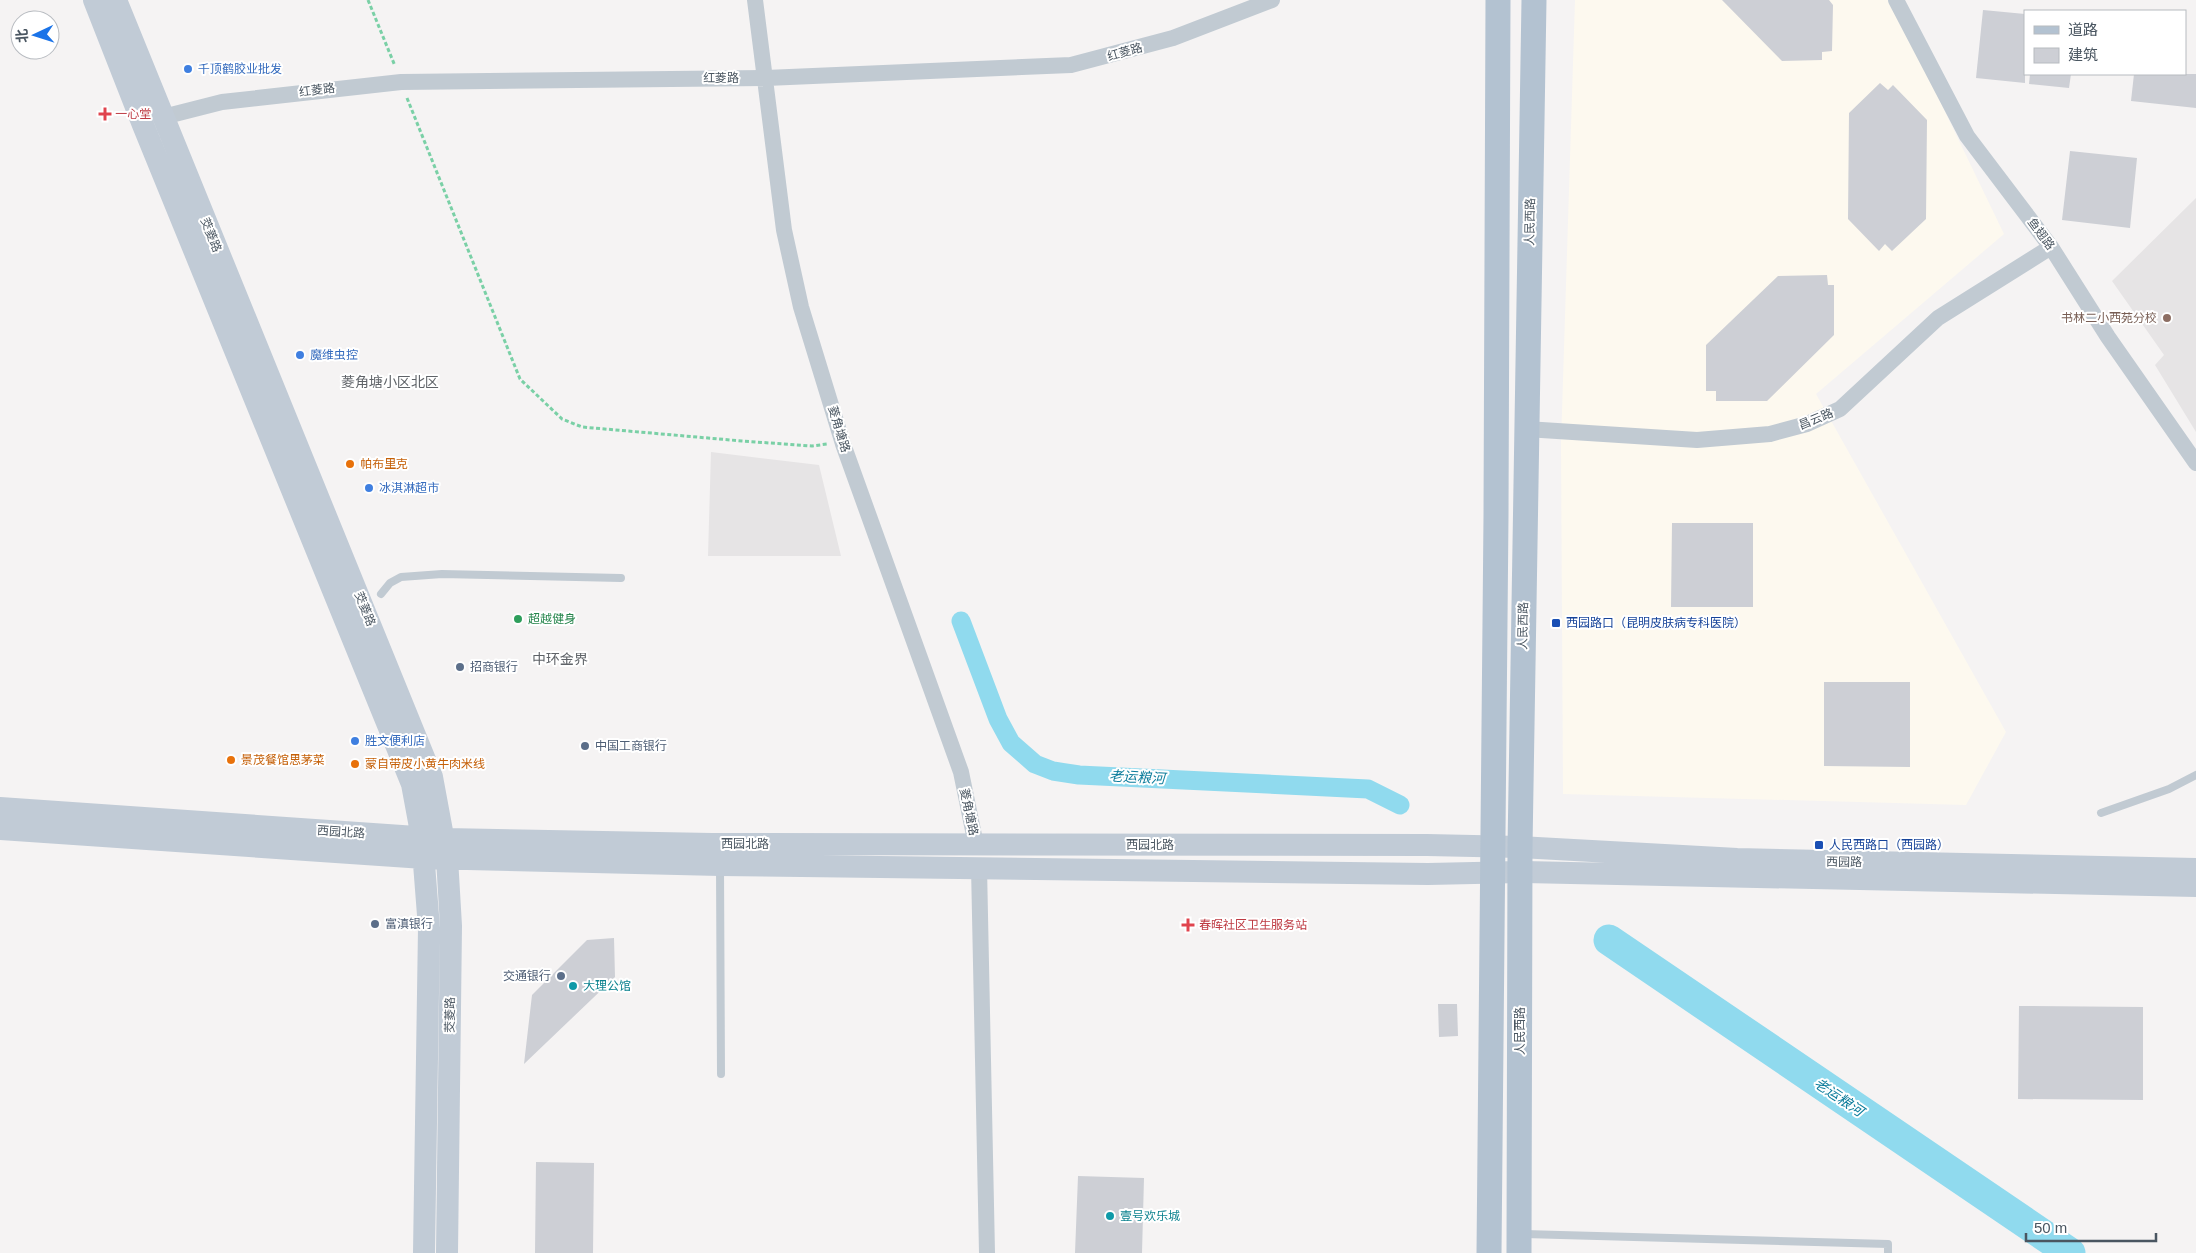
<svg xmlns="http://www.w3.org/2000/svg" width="2196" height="1253" font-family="Arial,'Noto Sans SC',sans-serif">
<rect width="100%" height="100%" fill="#f5f3f3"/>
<!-- commercial -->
<path fill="#fdf9ef" d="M1575,0h316l113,234 -188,160 190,338 -40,73 -403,-11 -2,-351z"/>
<!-- education -->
<path fill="#e6e4e5" d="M2196,198v234l-41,-67 9,-10 -52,-74z
M711,452l108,13 22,91h-133z"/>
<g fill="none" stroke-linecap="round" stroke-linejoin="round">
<!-- canal -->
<path stroke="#90daee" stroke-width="19" d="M961,621l37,98 13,24 24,21 18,7 26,4 289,14 32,16"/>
<!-- river -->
<path stroke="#90daee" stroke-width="31" d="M1609,940l461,313"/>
</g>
<!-- building -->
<path fill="#cdcfd5" d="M1722,0h107l4,5 -1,46 -10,1v8l-40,1z
M1983,10l42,4v69l-49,-5z
M2030,74h41l-2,14 -40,-4z
M2134,74h62v34l-65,-7z
M1880,83l8,7 5,-5 34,35 -1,99 -34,32 -7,-7 -6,7 -31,-32 1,-106z
M2070,151l67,7 -7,70 -68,-8z
M1827,275l1,10h6v50l-67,66h-51v-10h-10v-46l72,-69z
M1672,523h81v84h-82z
M1824,682h86v85l-86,-1z
M614,938l1,39 -91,87 8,-69 55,-55z
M1438,1004h19l1,32 -19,1z
M2019,1006l124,1v93l-125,-1z
M536,1162l58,1 -1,90h-58z
M1078,1176l66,2 -2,75h-67z"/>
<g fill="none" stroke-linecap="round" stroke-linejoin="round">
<!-- path -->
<path stroke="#7ad0a6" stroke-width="3" stroke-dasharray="4 2.5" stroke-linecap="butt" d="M368,0l27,66
M407,98l113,281 42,40 20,8 160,14 70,5 15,-2"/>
<!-- lane -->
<path stroke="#c1cad2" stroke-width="8" d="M381,594l9,-11 11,-6 41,-3 179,4
M2101,813l68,-24 27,-14
M720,867l1,207
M1522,1234l366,10v9"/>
<!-- street -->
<path stroke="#c1cad2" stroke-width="16" d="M755,0l29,230 17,77 42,137 118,328 15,73
M1896,0l71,136 84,111 57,90 88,126
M163,117l59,-15 179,-20 365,-4 305,-13 102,-27 99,-38
M1526,429l171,11 73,-6 37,-10 33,-15 98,-91 113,-71
M979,867l8,386"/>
<!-- secondary -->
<path stroke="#c1cbd6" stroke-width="22" d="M94,0l49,125 269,659 10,54 7,90 -5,325
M116,0l316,777 15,81 4,68 -4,327
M0,808l445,31 267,5 715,1 93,2 217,12 459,10
M0,829l424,29 296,7 708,9 92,-2 676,14"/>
<!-- primary -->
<path stroke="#b3c2d1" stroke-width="25" d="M1489,1253l7,-737 2,-516
M1519,1253l1,-406 14,-847"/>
</g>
<!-- markers -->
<g fill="#3f7fe0" stroke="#fff" stroke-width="2">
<circle cx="188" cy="69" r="5"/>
<circle cx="300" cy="355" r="5"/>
<circle cx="369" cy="488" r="5"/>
<circle cx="355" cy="741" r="5"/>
</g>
<g fill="#e0444e" stroke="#fff" stroke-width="2">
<path d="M102.5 106.5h5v5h5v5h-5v5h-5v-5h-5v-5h5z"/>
<path d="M1185.5 917.5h5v5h5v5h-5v5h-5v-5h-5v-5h5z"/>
</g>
<circle fill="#8d6e63" stroke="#fff" stroke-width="2" cx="2167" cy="318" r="5"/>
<g fill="#e8710a" stroke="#fff" stroke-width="2">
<circle cx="350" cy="464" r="5"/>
<circle cx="231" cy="760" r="5"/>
<circle cx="355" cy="764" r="5"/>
</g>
<circle fill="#2e9e5b" stroke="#fff" stroke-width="2" cx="518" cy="619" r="5"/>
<g fill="#1a4fb4" stroke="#fff" stroke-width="2">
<rect x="1551" y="618" width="10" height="10" rx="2.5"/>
<rect x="1814" y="840" width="10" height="10" rx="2.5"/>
</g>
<g fill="#5c6f8a" stroke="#fff" stroke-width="2">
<circle cx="460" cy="667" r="5"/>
<circle cx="585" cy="746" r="5"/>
<circle cx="375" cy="924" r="5"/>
<circle cx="561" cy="976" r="5"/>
</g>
<g fill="#0f9aa8" stroke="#fff" stroke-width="2">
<circle cx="573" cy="986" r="5"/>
<circle cx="1110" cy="1216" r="5"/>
</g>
<g text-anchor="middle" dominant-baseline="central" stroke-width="4" stroke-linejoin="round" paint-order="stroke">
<!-- street labels -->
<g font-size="12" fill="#4a5661" stroke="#fff">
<text transform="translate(1125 52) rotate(-16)">红菱路</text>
<text x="721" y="78">红菱路</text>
<text transform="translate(317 90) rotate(-7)">红菱路</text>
<text transform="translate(1530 222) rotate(-89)">人民西路</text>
<text transform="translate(2041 234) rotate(53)">鱼翅路</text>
<text transform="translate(211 235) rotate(68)">茭菱路</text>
<text transform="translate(1816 419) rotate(-22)">昌云路</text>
<text transform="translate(839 429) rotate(73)">菱角塘路</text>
<text transform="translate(365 609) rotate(68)">茭菱路</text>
<text transform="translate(1523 626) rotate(-89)">人民西路</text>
<text transform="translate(969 812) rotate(78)">菱角塘路</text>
<text transform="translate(341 832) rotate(4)">西园北路</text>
<text x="745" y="844">西园北路</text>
<text x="1150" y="845">西园北路</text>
<text transform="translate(1844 862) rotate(1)">西园路</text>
<text transform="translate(450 1015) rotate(-89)">茭菱路</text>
<text transform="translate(1520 1031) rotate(-90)">人民西路</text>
</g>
<!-- shop labels -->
<g font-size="12" fill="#366cbe" stroke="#fff" text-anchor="start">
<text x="198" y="69">千顶鹤胶业批发</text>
<text x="310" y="355">魔维虫控</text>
<text x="379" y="488">冰淇淋超市</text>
<text x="365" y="741">胜文便利店</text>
</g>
<!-- health labels -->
<g font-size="12" fill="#be3a42" stroke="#fff" text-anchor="start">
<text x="115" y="114">一心堂</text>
<text x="1199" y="925">春晖社区卫生服务站</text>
</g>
<!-- education labels -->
<g font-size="12" fill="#785e54" stroke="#fff" text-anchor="end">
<text x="2157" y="318">书林二小西苑分校</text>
</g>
<!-- food labels -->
<g font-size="12" fill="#c56008" stroke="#fff" text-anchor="start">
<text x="360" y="464">帕布里克</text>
<text x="241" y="760">景茂餐馆思茅菜</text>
<text x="365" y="764">蒙自带皮小黄牛肉米线</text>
</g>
<!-- leisure labels -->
<g font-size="12" fill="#27864d" stroke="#fff" text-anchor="start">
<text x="528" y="619">超越健身</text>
</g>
<!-- transit labels -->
<g font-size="12" fill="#164399" stroke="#fff" text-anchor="start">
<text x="1566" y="623">西园路口（昆明皮肤病专科医院）</text>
<text x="1829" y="845">人民西路口（西园路）</text>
</g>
<!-- service labels -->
<g font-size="12" fill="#4e5e75" stroke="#fff" text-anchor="start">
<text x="470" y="667">招商银行</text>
<text x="595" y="746">中国工商银行</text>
<text x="385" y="924">富滇银行</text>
<text x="551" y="976" text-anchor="end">交通银行</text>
</g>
<!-- culture labels -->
<g font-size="12" fill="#0d838f" stroke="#fff" text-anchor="start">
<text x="583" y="986">大理公馆</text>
<text x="1120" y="1216">壹号欢乐城</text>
</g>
<!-- neighbourhood labels -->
<g font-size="14" fill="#5f6368" stroke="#fff">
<text x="390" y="382">菱角塘小区北区</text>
<text x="560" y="659">中环金界</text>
</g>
<!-- water labels -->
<g font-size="14" font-style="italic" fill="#0c7c9b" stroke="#fff">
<text transform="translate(1137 777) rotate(3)">老运粮河</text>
<text transform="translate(1839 1097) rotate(34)">老运粮河</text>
</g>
</g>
<!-- legend -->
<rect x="2024" y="10" width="162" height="65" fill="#ffffff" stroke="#b7bbc0"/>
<rect x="2034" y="26" width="25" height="8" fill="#b3c2d1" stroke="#b7bbc0"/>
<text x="2068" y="35" font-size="15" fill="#4a5661">道路</text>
<rect x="2034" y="48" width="25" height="15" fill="#cdcfd5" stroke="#b7bbc0"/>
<text x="2068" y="60" font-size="15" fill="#4a5661">建筑</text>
<!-- north arrow -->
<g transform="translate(35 35) rotate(266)"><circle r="24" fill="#ffffff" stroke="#b7bbc0"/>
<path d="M0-4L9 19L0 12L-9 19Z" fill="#1a73e8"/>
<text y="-8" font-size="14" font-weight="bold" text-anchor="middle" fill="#4a5661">北</text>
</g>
<!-- scale -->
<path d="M2026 1233v8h130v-8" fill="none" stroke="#4a5661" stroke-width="2.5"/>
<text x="2034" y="1233" font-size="15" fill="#4a5661" stroke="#ffffff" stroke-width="4" paint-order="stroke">50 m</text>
</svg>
